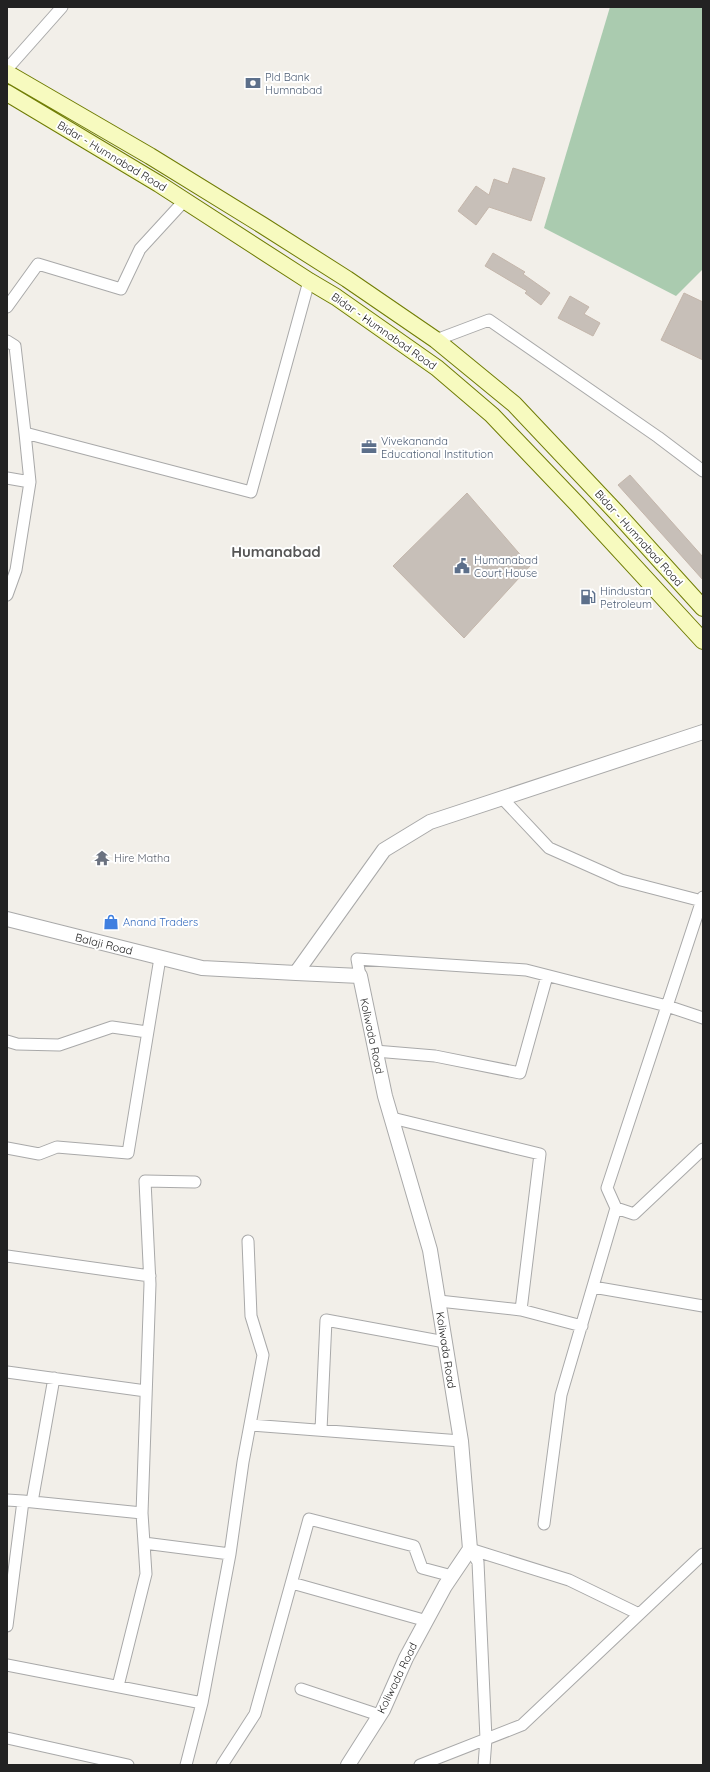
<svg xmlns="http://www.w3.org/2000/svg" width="710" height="1772" font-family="Quicksand,sans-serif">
<rect width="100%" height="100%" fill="#f2efe9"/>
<!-- cemetery -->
<path fill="#aacbaf" d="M610,7h93v262l-27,27 -132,-68z"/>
<!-- building -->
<path fill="#c7bfb8" stroke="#c4b6ab" d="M513,168l32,10 -14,43 -42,-14 -13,18 -18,-14 18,-25 13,9 5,-16 14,5z
M493,253l32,19 -2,2 27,19 -9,12 -16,-12 2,-2 -42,-25z
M684,293l19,9v58l-42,-20z
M570,296l19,11 -5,7 16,9 -7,13 -35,-18z
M630,475l73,82v23l-85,-95z
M467,493l63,73 -66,72 -71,-72z"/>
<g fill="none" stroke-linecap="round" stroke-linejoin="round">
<defs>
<path id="minor" d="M7,69l55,-62
M7,307l31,-43 83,25 19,-40 45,-49
M436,340l53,-20 169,117 45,34
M7,341l8,5 10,87 226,59 58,-211
M7,478l23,4
M7,595l9,-25 14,-88 -5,-49
M502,798l47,50 72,32 81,21
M360,976l-3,-17 169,11 141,36 36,12
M7,1041l10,3 42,1 53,-18 35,5
M375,1051l60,5 85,17 27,-97
M392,1118l148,36 -19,156 -82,-9
M7,1148l32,6 18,-7 71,6 32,-195
M616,1208l18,6 69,-65
M7,1256l143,20
M593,1287l110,19
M521,1310l61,16
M7,1372l139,19
M250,1425l211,16
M321,1430l5,-110 119,22
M7,1500l16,1
M32,1502l22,-124
M544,1524l17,-129 55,-187 -9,-20 96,-291
M144,1543l86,11
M470,1549l8,13 8,177 -2,26
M470,1549l99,31 70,34
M292,1583l135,38
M7,1626l16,-125 119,12 8,-229 -5,-103 50,1
M7,1665l195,38 28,-149 13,-92 20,-107 -12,-39 -3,-75
M118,1686l28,-112 -4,-61
M301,1689l78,26
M7,1738l121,27
M186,1765l16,-62
M222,1765l33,-51 54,-195 105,27 8,22 30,8
M420,1765l102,-40 181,-171"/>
<path id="tertiary" d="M7,919l195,49 94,5 88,-123 46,-28 273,-90
M296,973l64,3 25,120 45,154 31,191 9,108 -25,37 -39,72 -23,52 -35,55"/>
<path id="secondary" d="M7,73l143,83 112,69 85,54 89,61 78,64 102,108 87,96
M7,93l152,91 150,97 27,16 101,71 55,47 85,89 126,137"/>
</defs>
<!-- minor casing -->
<use href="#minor" stroke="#a9a9a9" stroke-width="13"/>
<!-- tertiary casing -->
<use href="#tertiary" stroke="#a9a9a9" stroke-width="16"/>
<!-- secondary casing -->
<use href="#secondary" stroke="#707d05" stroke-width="18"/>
<!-- minor -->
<use href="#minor" stroke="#fff" stroke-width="11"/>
<!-- tertiary -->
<use href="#tertiary" stroke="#fff" stroke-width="14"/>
<!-- secondary -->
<use href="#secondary" stroke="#f7fabf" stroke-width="16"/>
</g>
<!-- icons -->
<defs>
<symbol id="bank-bare" viewBox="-9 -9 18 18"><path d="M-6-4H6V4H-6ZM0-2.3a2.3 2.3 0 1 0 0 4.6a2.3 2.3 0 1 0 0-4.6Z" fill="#5c6f8a" stroke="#fff" stroke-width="2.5" paint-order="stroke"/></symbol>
<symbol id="office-bare" viewBox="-9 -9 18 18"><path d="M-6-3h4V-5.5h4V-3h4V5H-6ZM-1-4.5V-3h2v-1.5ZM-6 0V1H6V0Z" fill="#5c6f8a" stroke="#fff" stroke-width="2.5" paint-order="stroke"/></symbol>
<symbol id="civic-bare" viewBox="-9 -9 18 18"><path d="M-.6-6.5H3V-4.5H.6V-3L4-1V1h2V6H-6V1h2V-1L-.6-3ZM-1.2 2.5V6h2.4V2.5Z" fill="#5c6f8a" stroke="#fff" stroke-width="2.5" paint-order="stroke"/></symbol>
<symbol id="fuel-bare" viewBox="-9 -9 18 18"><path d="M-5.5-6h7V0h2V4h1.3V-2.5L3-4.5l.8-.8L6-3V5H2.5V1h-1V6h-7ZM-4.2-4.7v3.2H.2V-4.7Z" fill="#5c6f8a" stroke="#fff" stroke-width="2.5" paint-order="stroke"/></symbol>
<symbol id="temple-bare" viewBox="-9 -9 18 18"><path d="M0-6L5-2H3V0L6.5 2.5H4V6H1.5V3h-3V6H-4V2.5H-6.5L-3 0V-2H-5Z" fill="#6b7280" stroke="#fff" stroke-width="2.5" paint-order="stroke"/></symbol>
<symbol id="shop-bare" viewBox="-9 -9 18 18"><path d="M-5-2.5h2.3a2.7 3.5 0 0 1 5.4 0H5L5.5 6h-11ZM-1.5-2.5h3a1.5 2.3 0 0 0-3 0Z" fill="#3f7fe0" stroke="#fff" stroke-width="2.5" paint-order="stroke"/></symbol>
</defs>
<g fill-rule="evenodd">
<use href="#bank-bare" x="242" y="72" width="22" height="22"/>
<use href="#office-bare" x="358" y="436" width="22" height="22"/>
<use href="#civic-bare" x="451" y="555" width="22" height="22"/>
<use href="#fuel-bare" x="577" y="586" width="22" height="22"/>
<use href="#temple-bare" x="91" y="847" width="22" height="22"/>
<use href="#shop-bare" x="100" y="911" width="22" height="22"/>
</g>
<g text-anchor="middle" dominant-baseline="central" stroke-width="4" stroke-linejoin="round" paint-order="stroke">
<!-- service labels -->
<g font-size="11" fill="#4e5e75" stroke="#fff" text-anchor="start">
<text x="265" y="77">Pld Bank<tspan x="265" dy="13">Humnabad</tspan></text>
<text x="381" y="441">Vivekananda<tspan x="381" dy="13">Educational Institution</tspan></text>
<text x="474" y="560">Humanabad<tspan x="474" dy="13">Court House</tspan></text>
<text x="600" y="591">Hindustan<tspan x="600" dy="13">Petroleum</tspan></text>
</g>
<!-- street labels -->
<g font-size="11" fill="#222" stroke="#fff">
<text transform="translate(112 156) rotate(31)">Bidar - Humnabad Road</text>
<text transform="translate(384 331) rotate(35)">Bidar - Humnabad Road</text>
<text transform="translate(639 538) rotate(48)">Bidar - Humnabad Road</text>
<text transform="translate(104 944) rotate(14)">Balaji Road</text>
<text transform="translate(372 1036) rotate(78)">Koliwada Road</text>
<text transform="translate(446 1350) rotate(81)">Koliwada Road</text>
<text transform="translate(397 1678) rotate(-64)">Koliwada Road</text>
</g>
<!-- worship labels -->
<g font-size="11" fill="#5b616d" stroke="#fff" text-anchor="start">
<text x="114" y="858">Hire Matha</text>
</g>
<!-- shop labels -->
<g font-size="11" fill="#366cbe" stroke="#fff" text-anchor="start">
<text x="123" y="922">Anand Traders</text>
</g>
<!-- district labels -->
<g font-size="15" font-weight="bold" fill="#555" stroke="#fff">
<text x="276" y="551">Humanabad</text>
</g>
</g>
<!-- border -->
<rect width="710" height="1772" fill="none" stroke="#222222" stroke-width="16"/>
</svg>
